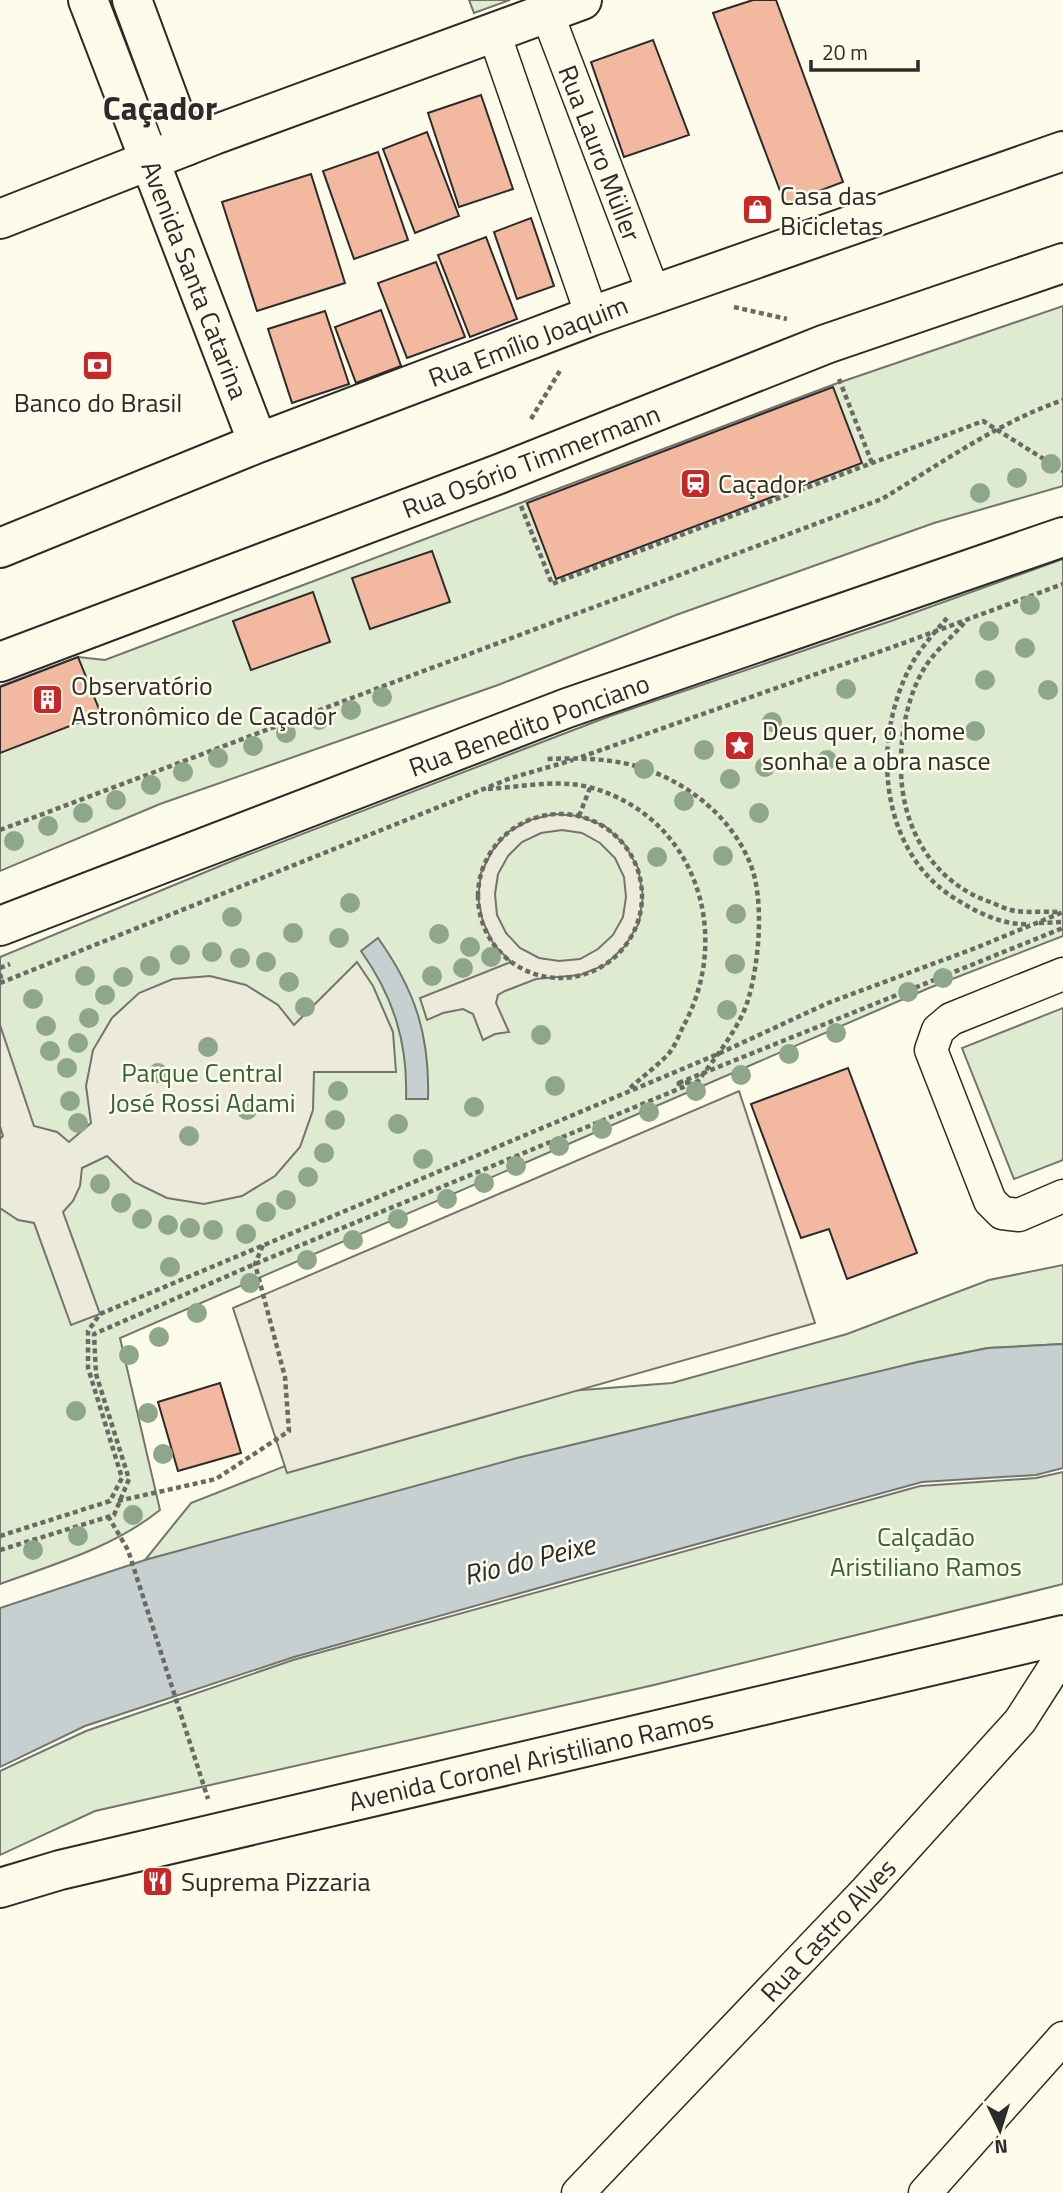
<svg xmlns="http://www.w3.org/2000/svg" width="1063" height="2193" font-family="'Titillium Web',sans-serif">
<rect width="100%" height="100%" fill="#fdfbea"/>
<!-- green -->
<path fill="#deebd1" stroke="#74746e" stroke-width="2" d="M469,0h41l-36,13z
M1063,306v180l-129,37 -258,92 -178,70 -338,119 -160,67v-185l78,-29 27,3 730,-276z
M1063,559v377l-134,52 -809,350 40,172c-46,37 -105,54 -160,74v-627l237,-98 373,-143 281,-95z
M1063,1008v152l-49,19 -52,-131z
M1063,1265v79l-75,4 -70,14 -773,198 46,-57 178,-70 111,-35 192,-15 175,-49 142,-54z
M1063,1472v112l-409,101 -559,126 -95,44v-84l86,-40 207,-71 627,-174 116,-8z"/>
<!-- parking -->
<path fill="#eceadb" stroke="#74746e" stroke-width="2" fill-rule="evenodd" d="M554,814l25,2 26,10 20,19 13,23 5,28 -4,27 -14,23 -20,19 -25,10 -44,4 -31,12 -7,4 -2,8 13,29 -14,2 -12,6 -10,-26 -10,-5 -20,4 -16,7 -7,-22 91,-36 -17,-17 -11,-23 -5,-24 3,-25 11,-22 16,-19 22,-12zM562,830l20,3 18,10 15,15 9,19 2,20 -3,20 -10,18 -15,14 -18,10 -21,2 -20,-3 -19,-10 -14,-15 -9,-18 -2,-21 3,-20 10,-18 14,-14 19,-9z
M357,962l16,24 20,46 3,40h-82l-1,38 -13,37 -25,29 -33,20 -38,8 -37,-6 -33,-16 -27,-26 -25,12 -2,18 -7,15 -10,11 37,102 -29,11 -37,-102 -16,-3 -18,-12v-69l3,-3 -3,-10v-101l34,101 23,6 12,10 22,-19 -5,-37 7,-36 19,-32 27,-25 34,-14 37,-3 36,9 32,20 16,20z
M739,1091l76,232 -528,150 -54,-165z"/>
<!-- water -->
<path fill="#c7d0d0" stroke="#74746e" stroke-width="2" d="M378,938c37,52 52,97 50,161h-22c2,-57 -13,-103 -45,-148z
M1063,1344v124l-27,7 -114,7 -355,98 -273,77 -209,69 -85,41v-159l145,-48 372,-102 401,-96 70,-14z"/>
<!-- building -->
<path fill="#f2b8a0" stroke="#2b2b2b" stroke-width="2" d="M753,0h23l67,182 -58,22 -72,-191z
M653,40l36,95 -65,22 -33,-95z
M481,95l32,94 -54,18 -31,-94z
M427,132l32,84 -44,17 -32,-84z
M378,152l30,88 -54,19 -31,-88z
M311,174l34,109 -88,28 -35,-109z
M531,218l23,68 -37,13 -23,-67z
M486,237l31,82 -47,18 -32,-82z
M436,262l29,75 -58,21 -29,-75z
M381,310l20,56 -45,17 -21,-56z
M325,311l24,73 -57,19 -24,-74z
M833,387l29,76 -306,116 -29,-76z
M432,551l18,51 -80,27 -18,-51z
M313,592l17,50 -79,28 -18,-49z
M78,657l23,57 -101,39v-66z
M848,1068l69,185 -70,26 -18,-50 -28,9 -50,-134z
M220,1383l21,70 -63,18 -20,-69z"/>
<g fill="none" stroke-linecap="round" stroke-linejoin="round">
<defs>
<path id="minor" d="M547,13l107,281
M494,33l98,283
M1063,974l-112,45 -13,11 -7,20 59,151 12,12 17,2 44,-19
M578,2193l288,-302 154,-170 43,-67
M925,2193l138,-155"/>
<path id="tertiary" d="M88,0l170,443
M132,0l54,146
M0,548l258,-105 334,-127 471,-165
M0,1888l60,-18 1003,-235"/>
<path id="secondary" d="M0,219l214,-84 368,-135
M0,662l499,-188 327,-130 237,-81
M0,926l567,-218 496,-171"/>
</defs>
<!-- minor casing -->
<use href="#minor" stroke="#2b2b2b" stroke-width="35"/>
<!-- tertiary casing -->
<use href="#tertiary" stroke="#2b2b2b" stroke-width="42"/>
<!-- secondary casing -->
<use href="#secondary" stroke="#2b2b2b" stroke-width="42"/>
<!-- path -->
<path stroke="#6a6964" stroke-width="4.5" stroke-dasharray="5 3.5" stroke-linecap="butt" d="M734,307l53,12
M839,379l33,84
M531,419l30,-50
M521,506l31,78 431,-163 80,50
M947,618c-11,13 -24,27 -33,42 -43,74 -37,186 37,236 23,15 51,30 79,28
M964,623c-12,14 -29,28 -39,44 -18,29 -25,69 -24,103 1,59 32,112 89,132 8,3 17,8 26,9 13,2 29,0 42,1
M581,757l320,-113 162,-60
M488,789c32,-2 69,-10 101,-2 105,28 144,144 96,236 -5,9 -9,21 -15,29 -11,13 -27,24 -40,36
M478 896a82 82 0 1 1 164 0a82 82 0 1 1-164 0Z
M579,816l11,-28
M0,830l882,-331c58,-35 117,-77 181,-99
M1039,923l24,-1
M0,968l10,-4
M0,974l2,8
M0,983l511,-205 62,-18
M690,1082l-14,2 387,-156
M118,1501l98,-22 73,-48 -4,-54 -30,-113 8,-19
M108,1516l20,34 80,249
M0,1536l110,-35 12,-23 -34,-110v-37l12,-17 618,-260 110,-51 150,-56 85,-35
M0,1550l114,-35 15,-36 -33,-105 -2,-40 161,-70 443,-183c17,-23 42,-54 50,-81 11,-36 17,-101 2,-137 -19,-47 -65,-83 -114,-97 -29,-8 -60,-8 -90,-7"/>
<!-- minor -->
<use href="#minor" stroke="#fdfbea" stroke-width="32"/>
<!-- tertiary -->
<use href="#tertiary" stroke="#fdfbea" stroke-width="38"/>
<!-- secondary -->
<use href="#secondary" stroke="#fdfbea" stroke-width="38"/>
</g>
<!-- trees -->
<g fill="#8ea78a">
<circle cx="1051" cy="464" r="10"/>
<circle cx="1017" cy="478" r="10"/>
<circle cx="980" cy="493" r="10"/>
<circle cx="1030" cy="605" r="10"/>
<circle cx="989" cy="631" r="10"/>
<circle cx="1025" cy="648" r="10"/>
<circle cx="985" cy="680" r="10"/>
<circle cx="846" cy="689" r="10"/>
<circle cx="1048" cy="690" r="10"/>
<circle cx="382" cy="697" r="10"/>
<circle cx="351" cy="710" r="10"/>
<circle cx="319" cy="720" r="10"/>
<circle cx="772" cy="722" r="10"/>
<circle cx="975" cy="731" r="10"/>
<circle cx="286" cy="733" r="10"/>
<circle cx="253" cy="746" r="10"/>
<circle cx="704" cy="750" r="10"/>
<circle cx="218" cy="758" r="10"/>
<circle cx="827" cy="760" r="10"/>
<circle cx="765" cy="767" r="10"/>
<circle cx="644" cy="769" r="10"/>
<circle cx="183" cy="772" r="10"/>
<circle cx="730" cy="779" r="10"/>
<circle cx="151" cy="785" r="10"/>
<circle cx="116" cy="800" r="10"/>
<circle cx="684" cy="801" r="10"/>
<circle cx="83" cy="813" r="10"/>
<circle cx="759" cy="813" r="10"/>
<circle cx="48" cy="826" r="10"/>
<circle cx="14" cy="841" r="10"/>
<circle cx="723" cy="856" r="10"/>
<circle cx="657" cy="857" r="10"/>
<circle cx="350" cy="903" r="10"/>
<circle cx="736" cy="914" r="10"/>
<circle cx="232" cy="917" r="10"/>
<circle cx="293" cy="933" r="10"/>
<circle cx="439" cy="934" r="10"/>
<circle cx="339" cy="938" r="10"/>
<circle cx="470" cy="947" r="10"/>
<circle cx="212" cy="952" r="10"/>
<circle cx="180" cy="955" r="10"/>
<circle cx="491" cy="957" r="10"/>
<circle cx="240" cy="958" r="10"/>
<circle cx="266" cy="962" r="10"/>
<circle cx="735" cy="964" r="10"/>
<circle cx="150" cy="966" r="10"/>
<circle cx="463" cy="968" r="10"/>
<circle cx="85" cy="976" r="10"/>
<circle cx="432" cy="976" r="10"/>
<circle cx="123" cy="977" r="10"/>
<circle cx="943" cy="978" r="10"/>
<circle cx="289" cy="982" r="10"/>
<circle cx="908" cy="992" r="10"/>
<circle cx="105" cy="995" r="10"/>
<circle cx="33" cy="999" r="10"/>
<circle cx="305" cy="1007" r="10"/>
<circle cx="727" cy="1010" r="10"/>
<circle cx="89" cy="1018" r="10"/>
<circle cx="46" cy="1026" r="10"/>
<circle cx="836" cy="1033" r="10"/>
<circle cx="541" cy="1035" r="10"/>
<circle cx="78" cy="1043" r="10"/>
<circle cx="208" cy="1047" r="10"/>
<circle cx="50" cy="1051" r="10"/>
<circle cx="789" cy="1054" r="10"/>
<circle cx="67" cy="1068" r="10"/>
<circle cx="158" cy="1073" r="10"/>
<circle cx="741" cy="1075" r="10"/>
<circle cx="555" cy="1086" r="10"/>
<circle cx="338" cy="1091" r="10"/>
<circle cx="696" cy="1091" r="10"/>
<circle cx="70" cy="1101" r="10"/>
<circle cx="474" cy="1107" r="10"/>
<circle cx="247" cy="1110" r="10"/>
<circle cx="649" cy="1112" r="10"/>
<circle cx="335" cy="1120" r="10"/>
<circle cx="78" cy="1123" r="10"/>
<circle cx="398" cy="1124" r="10"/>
<circle cx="602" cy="1129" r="10"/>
<circle cx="189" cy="1136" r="10"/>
<circle cx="559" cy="1146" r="10"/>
<circle cx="324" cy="1153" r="10"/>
<circle cx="423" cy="1159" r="10"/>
<circle cx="516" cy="1166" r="10"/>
<circle cx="308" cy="1177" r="10"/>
<circle cx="484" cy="1183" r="10"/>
<circle cx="100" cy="1184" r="10"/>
<circle cx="447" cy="1199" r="10"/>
<circle cx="286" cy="1200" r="10"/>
<circle cx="121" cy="1203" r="10"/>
<circle cx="266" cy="1212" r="10"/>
<circle cx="142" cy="1219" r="10"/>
<circle cx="398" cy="1219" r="10"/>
<circle cx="168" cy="1225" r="10"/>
<circle cx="190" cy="1228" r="10"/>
<circle cx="213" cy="1230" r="10"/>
<circle cx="246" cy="1234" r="10"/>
<circle cx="353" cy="1240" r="10"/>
<circle cx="307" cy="1260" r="10"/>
<circle cx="170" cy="1267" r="10"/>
<circle cx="250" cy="1283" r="10"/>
<circle cx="197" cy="1313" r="10"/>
<circle cx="159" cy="1337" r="10"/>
<circle cx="129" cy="1355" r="10"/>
<circle cx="76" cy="1411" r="10"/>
<circle cx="148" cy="1413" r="10"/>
<circle cx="163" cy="1454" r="10"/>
<circle cx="133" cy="1515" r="10"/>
<circle cx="78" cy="1536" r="10"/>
<circle cx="33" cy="1550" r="10"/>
</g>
<!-- icons -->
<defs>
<symbol id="shop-square" viewBox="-11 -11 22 22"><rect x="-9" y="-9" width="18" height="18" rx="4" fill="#c62828" stroke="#fdfbea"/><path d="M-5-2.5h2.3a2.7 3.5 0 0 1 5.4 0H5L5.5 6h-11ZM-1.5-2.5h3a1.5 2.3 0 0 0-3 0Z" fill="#fff"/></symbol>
<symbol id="bank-square" viewBox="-11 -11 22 22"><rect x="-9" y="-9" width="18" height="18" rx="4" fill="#c62828" stroke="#fdfbea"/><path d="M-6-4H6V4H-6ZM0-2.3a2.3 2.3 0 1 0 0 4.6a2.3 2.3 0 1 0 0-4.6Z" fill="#fff"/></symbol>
<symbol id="station-square" viewBox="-11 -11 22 22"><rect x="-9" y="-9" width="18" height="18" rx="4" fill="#c62828" stroke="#fdfbea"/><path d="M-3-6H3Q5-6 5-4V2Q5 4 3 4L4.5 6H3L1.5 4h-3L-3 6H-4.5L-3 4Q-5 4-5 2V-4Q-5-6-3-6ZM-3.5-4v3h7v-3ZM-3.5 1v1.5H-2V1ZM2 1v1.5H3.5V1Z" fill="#fff"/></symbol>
<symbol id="building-square" viewBox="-11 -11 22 22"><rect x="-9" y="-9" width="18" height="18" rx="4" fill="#c62828" stroke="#fdfbea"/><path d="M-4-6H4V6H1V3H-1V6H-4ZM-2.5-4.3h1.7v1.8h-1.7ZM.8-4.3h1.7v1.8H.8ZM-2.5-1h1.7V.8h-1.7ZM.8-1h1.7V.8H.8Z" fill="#fff"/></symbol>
<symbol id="sight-square" viewBox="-11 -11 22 22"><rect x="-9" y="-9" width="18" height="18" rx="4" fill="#c62828" stroke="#fdfbea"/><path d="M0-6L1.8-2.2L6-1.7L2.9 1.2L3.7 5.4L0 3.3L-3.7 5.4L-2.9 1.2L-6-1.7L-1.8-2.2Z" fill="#fff"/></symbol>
<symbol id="restaurant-square" viewBox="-11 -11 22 22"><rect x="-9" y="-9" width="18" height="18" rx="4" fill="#c62828" stroke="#fdfbea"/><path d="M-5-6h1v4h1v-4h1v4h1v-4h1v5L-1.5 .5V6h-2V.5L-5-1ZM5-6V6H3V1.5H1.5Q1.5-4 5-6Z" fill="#fff"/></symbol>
</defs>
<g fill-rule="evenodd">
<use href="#shop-square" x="740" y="192" width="35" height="35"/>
<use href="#bank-square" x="80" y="348" width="35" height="35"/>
<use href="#station-square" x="678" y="466" width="35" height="35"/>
<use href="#building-square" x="30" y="682" width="35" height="35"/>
<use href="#sight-square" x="722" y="728" width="35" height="35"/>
<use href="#restaurant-square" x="140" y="1864" width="35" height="35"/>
</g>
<g text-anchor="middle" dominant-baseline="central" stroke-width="5" stroke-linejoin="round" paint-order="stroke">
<!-- street labels -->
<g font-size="26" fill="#2b2b2b" stroke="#fdfbea">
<text transform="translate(600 153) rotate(69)">Rua Lauro Müller</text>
<text transform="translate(195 280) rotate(69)">Avenida Santa Catarina</text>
<text transform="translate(528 341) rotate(-21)">Rua Emílio Joaquim</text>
<text transform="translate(531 461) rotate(-21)">Rua Osório Timmermann</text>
<text transform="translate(529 725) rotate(-20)">Rua Benedito Ponciano</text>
<text transform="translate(531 1760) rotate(-13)">Avenida Coronel Aristiliano Ramos</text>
<text transform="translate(828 1930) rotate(-47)">Rua Castro Alves</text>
</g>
<!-- poi labels -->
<g font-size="26" fill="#2b2b2b" stroke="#fdfbea" text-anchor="start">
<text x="780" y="195">Casa das<tspan x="780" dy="30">Bicicletas</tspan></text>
<text x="98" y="402" text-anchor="middle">Banco do Brasil</text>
<text x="718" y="483">Caçador</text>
<text x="71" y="685">Observatório<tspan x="71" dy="30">Astronômico de Caçador</tspan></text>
<text x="762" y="730">Deus quer, o home<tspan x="762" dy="30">sonha e a obra nasce</tspan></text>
<text x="181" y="1881">Suprema Pizzaria</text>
</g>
<!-- park labels -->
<g font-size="26" fill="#34623c" stroke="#fdfbea">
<text x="202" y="1072">Parque Central<tspan x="202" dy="30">José Rossi Adami</tspan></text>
<text x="926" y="1536">Calçadão<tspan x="926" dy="30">Aristiliano Ramos</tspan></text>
</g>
<!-- water labels -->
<g font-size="28" font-style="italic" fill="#2b2b2b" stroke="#fdfbea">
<text transform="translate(529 1559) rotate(-14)">Rio do Peixe</text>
</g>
<!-- district labels -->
<g font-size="33" font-weight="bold" fill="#2b2b2b" stroke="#fdfbea">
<text x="160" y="108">Caçador</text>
</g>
</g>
<!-- north arrow -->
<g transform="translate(1000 2130) rotate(176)" stroke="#fdfbea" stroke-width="5" paint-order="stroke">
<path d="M0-5L12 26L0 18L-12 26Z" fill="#2b2b2b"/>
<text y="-10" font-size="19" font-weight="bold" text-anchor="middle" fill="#2b2b2b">N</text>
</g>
<!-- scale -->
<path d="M811 60v10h107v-10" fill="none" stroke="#2b2b2b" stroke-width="3.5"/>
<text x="822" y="60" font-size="21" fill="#2b2b2b" stroke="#fdfbea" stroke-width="5" paint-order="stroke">20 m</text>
</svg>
